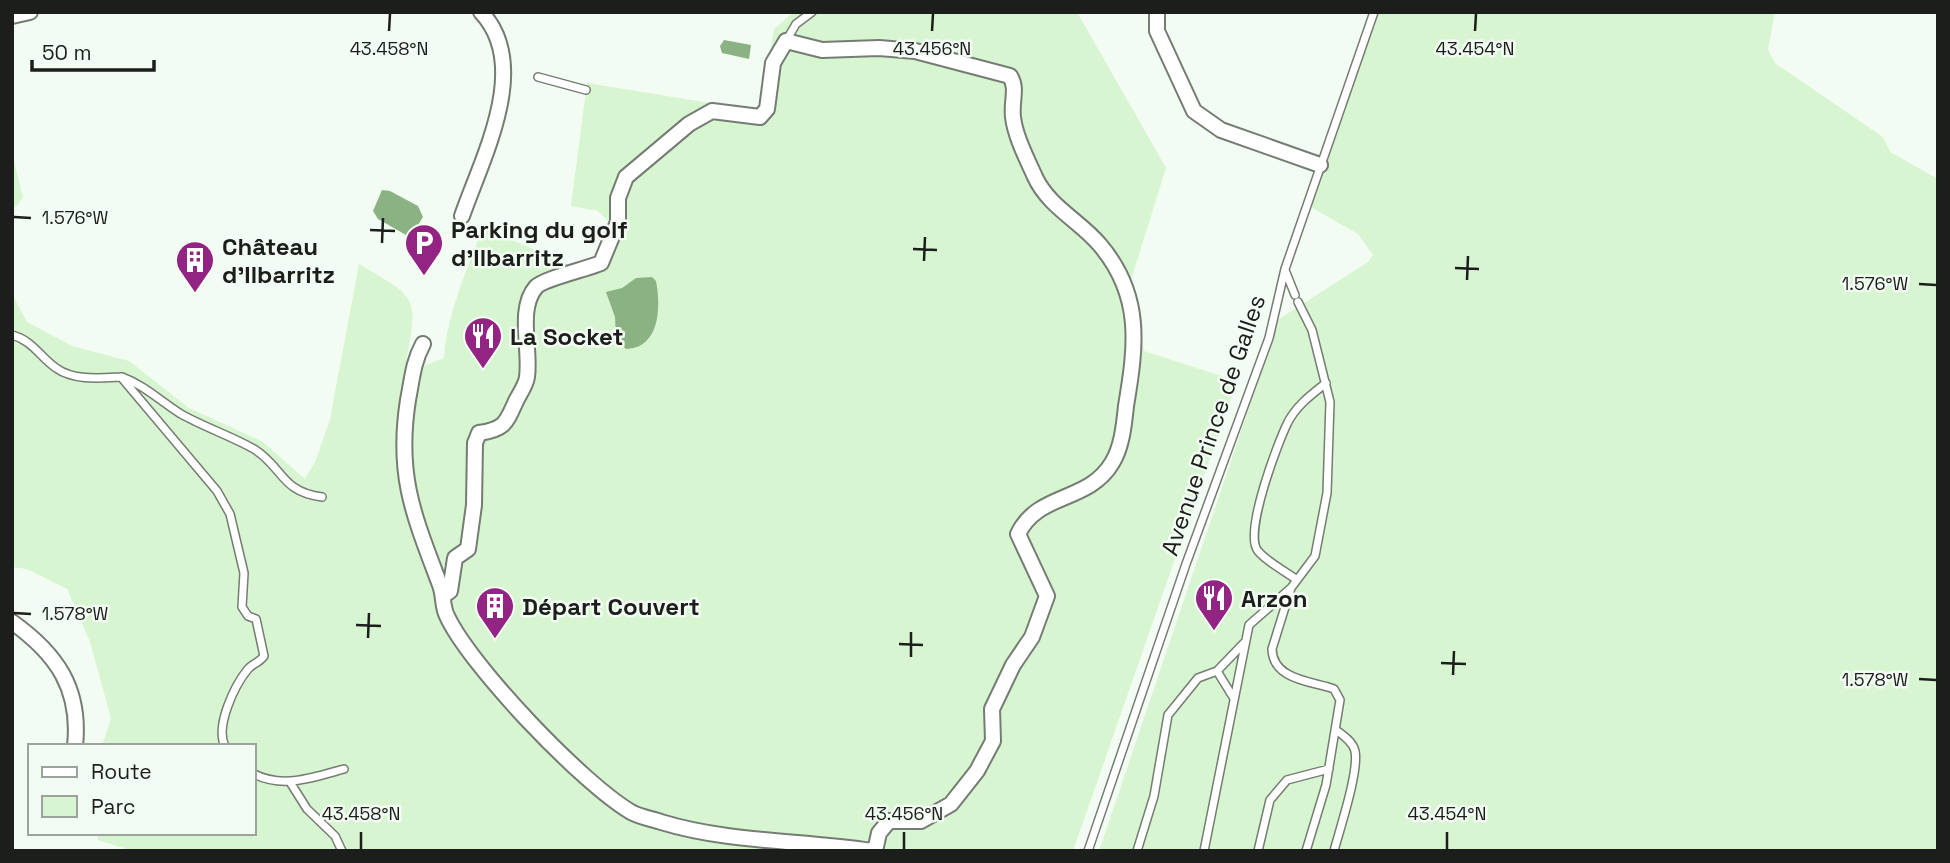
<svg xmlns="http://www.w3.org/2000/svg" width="1950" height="863" font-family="'Space Grotesk',sans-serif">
<rect width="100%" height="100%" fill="#f3fcf2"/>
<!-- green -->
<path fill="#d7f5d1" d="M794,12h283l89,156 -35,112 13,71 93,30 -164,470h-940l-35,-11 -1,-7h157v-87h-152l9,-28 -21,-76 -23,-53 -40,-20 -15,-2v-273l15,28 45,24 57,15 60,47 74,34 42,37 11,-19 14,-41 29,-155c59,35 59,31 47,99l15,4 23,-9c3,-45 23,-88 39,-131l86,38 18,1 13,-10 8,-35 -10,-10 -27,-5 16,-123 173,28 14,-82z
M1378,12h397l-7,38 8,14 107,73 7,15 48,27v672h-839l180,-532 89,-57 5,-7 -15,-21 -47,-27z
M12,152l11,46 -11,13z"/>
<!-- water -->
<path fill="#8ab282" d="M724,40l27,5 -2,14 -27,-6 -2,-7z
M382,190l8,1 28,15 5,11 -8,13 -9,5 -28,-16 -5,-8z
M652,277l4,4c5,26 4,67 -30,68l-10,-10 -1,-22 -9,-25 16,-4 14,-10z"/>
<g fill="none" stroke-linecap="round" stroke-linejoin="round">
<defs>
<path id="service" d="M786,41l10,-17 16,-12
M538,77l48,13
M1285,270l10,25
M12,335c20,5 28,22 44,33 18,13 45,10 65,9l96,114 13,23 14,59 -2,34 6,9 8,3 8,37c-5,7 -12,8 -16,13 -14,17 -33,58 -23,77
M122,377c24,9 38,24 59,37 23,13 50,22 73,35 29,18 27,43 68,48
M1297,580c-12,-9 -30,-18 -39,-29 -15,-17 20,-109 30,-129 9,-17 23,-27 38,-39
M1291,588l-19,61c1,31 39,32 62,40l6,11 -14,85 -20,66
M1217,671l16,26
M254,774c29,15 61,3 90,-5
M290,782l17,27 28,27 7,15
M1088,851l98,-287 83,-226 16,-69 89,-257
M1137,851l17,-55 14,-81 30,-37 19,-7 28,-29
M1204,851l45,-226 42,-37 24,-32 12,-63 3,-91 -18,-72 -14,-28
M1258,851l12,-51 17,-20 42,-11
M1334,851c6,-23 25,-79 21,-100 -2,-9 -12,-16 -19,-21"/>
<path id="minor" d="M1157,12v19l37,80 27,19 99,35
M12,16l18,-4
M462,216c20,-58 70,-150 19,-204
M423,344c-10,18 -11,36 -15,56 -12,76 6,116 32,185 4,10 2,22 7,31 23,50 136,168 184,196 9,5 21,7 30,10 69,21 140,18 211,29
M443,596l7,-5 5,-33 13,-9 6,-44 1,-62 4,-10c26,-4 27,-10 37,-32 4,-8 10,-16 11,-24 4,-27 -10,-68 9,-90 7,-8 51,-18 65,-24l17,-41v-24l8,-21 63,-53 23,-13 48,6 7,-8 6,-46 13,-22 36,9 57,-2 36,3 95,25c8,13 1,25 3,41 2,19 14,42 22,60 14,30 45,44 65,68 43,51 36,101 26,161 -2,19 -4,41 -14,57 -24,40 -74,29 -94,71l29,62 -15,41 -19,28 -21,44 1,32 -16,30 -26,33 -30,17h-32l-10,12 -4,18
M12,622c45,32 69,67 63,124"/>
</defs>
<!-- service casing -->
<use href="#service" stroke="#757c73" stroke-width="10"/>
<!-- minor casing -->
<use href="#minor" stroke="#757c73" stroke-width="18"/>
<!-- service -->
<use href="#service" stroke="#fff" stroke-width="7"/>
<!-- minor -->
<use href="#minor" stroke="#fff" stroke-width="14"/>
</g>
<!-- ticks -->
<path fill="none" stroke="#1b1e1a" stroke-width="2.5" d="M389,31l1,-17M932,31l1,-17M1475,31l1,-17M14,217l17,1M370,230l25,1M382,243l1,-25M913,249l24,1M924,261l1,-24M1455,268l24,1M1467,280l1,-24M1919,284l17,1M14,613l17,1M356,625l25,1M368,638l1,-25M899,644l24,1M911,657v-25M1441,663l25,1M1453,675l1,-24M1919,679l17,1M361,849v-17M904,849v-17M1447,849v-17"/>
<!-- icons -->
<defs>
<symbol id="parking-pin" viewBox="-11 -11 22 30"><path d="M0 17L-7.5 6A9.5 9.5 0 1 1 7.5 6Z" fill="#942484" stroke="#f3fcf2"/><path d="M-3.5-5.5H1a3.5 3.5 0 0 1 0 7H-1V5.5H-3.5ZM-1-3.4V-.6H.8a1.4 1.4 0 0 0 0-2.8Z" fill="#fff"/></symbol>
<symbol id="building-pin" viewBox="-11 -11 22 30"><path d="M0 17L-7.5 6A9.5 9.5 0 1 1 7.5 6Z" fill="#942484" stroke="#f3fcf2"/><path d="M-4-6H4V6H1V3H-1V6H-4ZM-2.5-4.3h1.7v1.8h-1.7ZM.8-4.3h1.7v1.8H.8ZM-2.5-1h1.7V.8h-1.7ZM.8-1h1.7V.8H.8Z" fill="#fff"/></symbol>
<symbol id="restaurant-pin" viewBox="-11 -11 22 30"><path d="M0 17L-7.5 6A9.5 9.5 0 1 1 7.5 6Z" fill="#942484" stroke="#f3fcf2"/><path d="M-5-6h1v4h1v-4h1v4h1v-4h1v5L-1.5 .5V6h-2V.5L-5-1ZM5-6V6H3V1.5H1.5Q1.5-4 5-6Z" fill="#fff"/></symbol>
</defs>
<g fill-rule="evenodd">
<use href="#parking-pin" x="402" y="221" width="44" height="60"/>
<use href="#building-pin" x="173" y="238" width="44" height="60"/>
<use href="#restaurant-pin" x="461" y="314" width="44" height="60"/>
<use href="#restaurant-pin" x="1192" y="576" width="44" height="60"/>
<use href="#building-pin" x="473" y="584" width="44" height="60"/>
</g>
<g text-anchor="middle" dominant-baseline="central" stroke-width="5" stroke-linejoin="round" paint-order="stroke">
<!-- poi labels -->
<g font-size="24" font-weight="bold" fill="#1b1e1a" stroke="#f3fcf2" text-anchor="start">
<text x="451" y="229">Parking du golf<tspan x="451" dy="28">d'Ilbarritz</tspan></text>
<text x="222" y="246">Château<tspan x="222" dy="28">d'Ilbarritz</tspan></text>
<text x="510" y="336">La Socket</text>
<text x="1241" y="598">Arzon</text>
<text x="522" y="606">Départ Couvert</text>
</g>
<!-- street labels -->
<g font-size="24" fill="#1b1e1a" stroke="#f3fcf2">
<text transform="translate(1213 425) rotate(-71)">Avenue Prince de Galles</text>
</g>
</g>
<g font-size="18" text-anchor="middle" fill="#1b1e1a" stroke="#f3fcf2" stroke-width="5" stroke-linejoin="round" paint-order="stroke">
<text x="389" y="55">43.458°N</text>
<text x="932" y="55">43.456°N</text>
<text x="1475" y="55">43.454°N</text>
<text x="75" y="224">1.576°W</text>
<text x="1875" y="290">1.576°W</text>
<text x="75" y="620">1.578°W</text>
<text x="1875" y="686">1.578°W</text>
<text x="361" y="820">43.458°N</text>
<text x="904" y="820">43.456°N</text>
<text x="1447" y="820">43.454°N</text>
</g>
<!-- border -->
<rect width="1950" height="863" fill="none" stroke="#1b1e1a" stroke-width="28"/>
<!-- legend -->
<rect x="28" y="744" width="228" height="91" fill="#f3fcf2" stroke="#9da39c" stroke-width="2"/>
<rect x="42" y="767" width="35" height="10" fill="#ffffff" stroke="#9da39c" stroke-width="2"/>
<text x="91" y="779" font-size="21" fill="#1b1e1a">Route</text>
<rect x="42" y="796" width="35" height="21" fill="#d7f5d1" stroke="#9da39c" stroke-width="2"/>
<text x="91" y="814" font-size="21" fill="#1b1e1a">Parc</text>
<!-- scale -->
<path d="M32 60v10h122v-10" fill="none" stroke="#1b1e1a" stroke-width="3.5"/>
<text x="42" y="60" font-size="21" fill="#1b1e1a" stroke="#f3fcf2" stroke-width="5" paint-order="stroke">50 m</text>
</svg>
